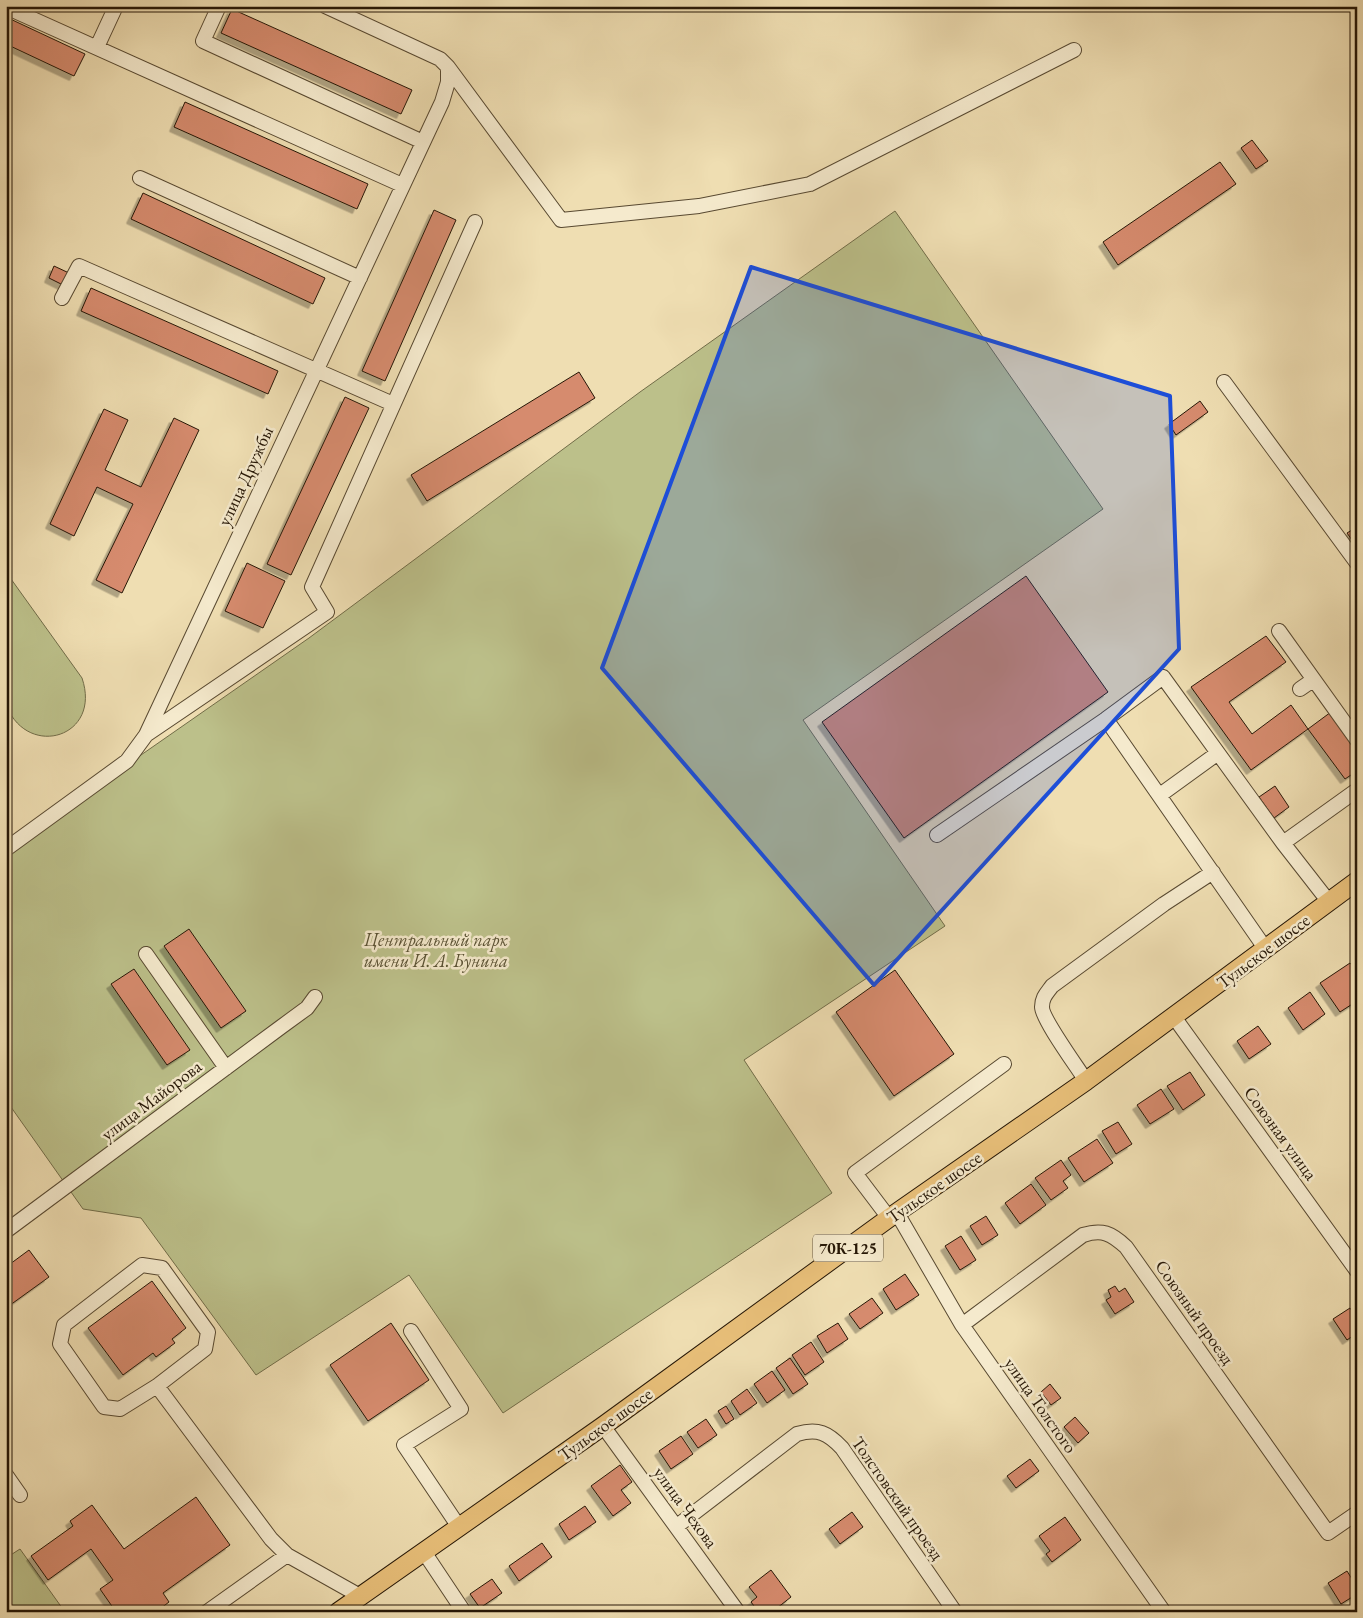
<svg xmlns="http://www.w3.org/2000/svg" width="1363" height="1618" font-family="'EB Garamond',serif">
<defs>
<filter id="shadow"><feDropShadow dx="-4.5" dy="4.5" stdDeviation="0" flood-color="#0004"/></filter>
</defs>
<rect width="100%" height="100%" fill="#efdeb2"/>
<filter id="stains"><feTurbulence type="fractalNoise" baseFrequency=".004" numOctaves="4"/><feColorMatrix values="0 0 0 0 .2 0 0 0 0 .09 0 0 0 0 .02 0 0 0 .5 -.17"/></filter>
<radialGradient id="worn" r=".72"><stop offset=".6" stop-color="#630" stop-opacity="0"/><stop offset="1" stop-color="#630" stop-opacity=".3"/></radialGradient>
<!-- green -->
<path fill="#bcc08a" stroke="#716c48" d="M895,211l208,298 -300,211 142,206 -201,134 88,133 -329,220 -94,-138 -153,100 -115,-157 -58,-9 -77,-109v-251l303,-211 331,-246z
M6,572l76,106c20,59 -53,81 -75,29 -3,-8 -1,-22 -1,-31 0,-35 0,-69 0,-104z
M20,1549l45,63h-59v-54z"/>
<!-- building -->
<path fill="#d68b6e" stroke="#261706" filter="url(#shadow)" d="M232,9l180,81 -11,24 -180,-81z
M6,17l79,37 -11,22 -68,-32z
M185,102l183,82 -11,25 -183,-82z
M1252,140l16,21 -12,8 -15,-21z
M1220,162l16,22 -118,81 -15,-23z
M143,193l182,85 -12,26 -182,-85z
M434,210l22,10 -71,161 -23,-10z
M54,266l15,7 -6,12 -14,-7z
M91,288l187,83 -10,23 -187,-83z
M579,372l16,26 -168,103 -16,-26z
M345,397l24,11 -78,167 -24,-11z
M1200,401l8,11 -32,23 -7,-11z
M104,409l24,11 -23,50 36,17 33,-69 25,12 -77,163 -26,-13 37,-76 -36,-17 -23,49 -24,-12z
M1357,527v20l-10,-14z
M247,563l38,18 -22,47 -38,-17z
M1026,576l82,116 -204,146 -82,-116z
M1266,636l20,26 -57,40 23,32 39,-29 17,24 -57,41 -60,-83z
M1331,712l26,35v24l-12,8 -37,-50z
M1275,786l14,21 -15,11 -15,-21z
M189,929l57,82 -25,17 -57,-82z
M1350,963l7,8v16l-2,2 2,12 -17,11 -20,-29z
M134,969l56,81 -23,15 -56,-81z
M895,970l59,84 -60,42 -58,-84z
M1310,992l15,22 -22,16 -15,-22z
M1258,1026l13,18 -22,15 -12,-18z
M1190,1072l15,23 -22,15 -16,-24z
M1161,1089l13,20 -24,15 -13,-19z
M1118,1122l14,22 -16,10 -14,-23z
M1097,1139l16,24 -29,19 -16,-24z
M1061,1160l10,15 -8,6 5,7 -17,12 -16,-22z
M1031,1184l15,21 -26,19 -15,-21z
M986,1216l12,19 -16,10 -12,-19z
M961,1236l15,24 -16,10 -15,-24z
M29,1250l20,27 -43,31v-41z
M905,1274l14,21 -23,15 -13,-21z
M152,1281l34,47 -14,11 3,4 -19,14 -3,-4 -30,22 -35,-47z
M1115,1286l4,6 6,-4 9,14 -19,12 -9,-14 5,-3 -3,-7z
M872,1298l11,15 -23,16 -11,-15z
M1350,1308l7,10v15l-10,7 -14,-21z
M391,1323l38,57 -61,41 -38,-56z
M838,1323l10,16 -21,14 -10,-17z
M811,1342l13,20 -19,13 -13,-20z
M790,1358l18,26 -15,10 -17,-26z
M772,1371l13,19 -18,13 -13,-19z
M1050,1384l11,14 -10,7 -10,-13z
M747,1389l10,14 -17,12 -9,-14z
M726,1406l8,13 -8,5 -8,-13z
M1075,1417l14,16 -11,10 -14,-16z
M706,1419l11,16 -19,13 -11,-16z
M681,1436l12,18 -22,15 -12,-18z
M1030,1459l9,12 -23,17 -9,-12z
M620,1465l12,17 -11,8 10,13 -18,13 -22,-30z
M196,1497l34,48 -67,48 6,9 -13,10h-40l-16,-23 13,-9 -22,-31 -43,31 -17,-24 42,-30 -3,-5 22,-16 32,44z
M585,1506l11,16 -27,18 -10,-16z
M852,1512l11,15 -23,17 -11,-15z
M1065,1517l16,23 -29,22 -6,-8 4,-3 -11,-15z
M542,1543l10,14 -33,24 -10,-15z
M771,1570l20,27 -19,15h-18l3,-2 -6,-8 6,-5 -8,-10z
M1347,1571l10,16v7l-16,10 -13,-21z
M492,1579l10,14 -22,15 -10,-14z"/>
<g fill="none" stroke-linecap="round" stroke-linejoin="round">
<defs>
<path id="minor" d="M219,6l-16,35 220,101
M325,6l115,53 8,8 113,153 138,-14 111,-22 264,-134
M6,7l396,178
M97,47l19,-41
M140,178l220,100
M62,298l17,-32 314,138
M1224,382l133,181
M1279,631l78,109
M1300,689l13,-9
M146,735l181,-123 -15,-25 163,-365
M1160,795l58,-42
M937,835l169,-116
M1283,843l74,-53
M6,849l121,-88 19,-26 296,-633 6,-20v-15
M1265,948l-159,-229 57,-42 120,166 46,59
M146,954l80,114
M1174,1017l183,254
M1086,1081c-8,-13 -44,-62 -44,-74 0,-10 5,-14 10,-21l112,-82 49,-32
M897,1213l65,112 202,287
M889,1218l-34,-45 149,-109
M6,1231l275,-204 26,-19 8,-11
M962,1325l121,-90c19,-6 28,-2 43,12l202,286 29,-20
M411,1331l50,78 -57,36 55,82
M157,1386l48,-37 3,-17 -46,-64 -20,-3 -78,60 -4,19 44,63 16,2 37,-23 114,153 16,16 73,41
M603,1426l135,186
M6,1475l14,20
M677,1526l120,-92c21,-6 31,-1 45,14l113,164
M424,1552l40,60
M207,1612l80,-57"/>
<path id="major" d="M338,1612l265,-186 286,-208 197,-137 271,-200"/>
</defs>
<!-- minor casing -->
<use href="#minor" stroke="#584931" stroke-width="16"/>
<!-- major casing -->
<use href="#major" stroke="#261706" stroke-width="20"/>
<!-- minor -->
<use href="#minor" stroke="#f5eacd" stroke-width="14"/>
<!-- major -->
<use href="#major" stroke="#e8bf79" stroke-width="18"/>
</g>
<!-- marked area -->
<path fill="#1d4ed8" fill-opacity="0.2" stroke="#1d4ed8" stroke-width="4" stroke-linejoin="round" d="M751,267l419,129 9,253 -305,336 -272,-317z"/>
<g text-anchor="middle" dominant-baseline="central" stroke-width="5" stroke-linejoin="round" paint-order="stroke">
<!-- shield labels -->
<rect fill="#f5eacd" stroke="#645642" stroke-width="1" x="813" y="1234.5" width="70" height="27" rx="4"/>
<g font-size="16" font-weight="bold" fill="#261706">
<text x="848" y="1248">70К-125</text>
</g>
<!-- street labels -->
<g font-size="18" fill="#261706" stroke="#f5eacd">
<text transform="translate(245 476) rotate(-65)">улица Дружбы</text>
<text transform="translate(1263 951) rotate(-37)">Тульское шоссе</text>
<text transform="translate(151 1100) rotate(-37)">улица Майорова</text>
<text transform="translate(1281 1133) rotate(54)">Союзная улица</text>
<text transform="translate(934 1187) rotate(-35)">Тульское шоссе</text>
<text transform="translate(1195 1312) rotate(55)">Союзный проезд</text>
<text transform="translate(1041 1405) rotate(55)">улица Толстого</text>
<text transform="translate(605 1424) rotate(-36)">Тульское шоссе</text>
<text transform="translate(898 1498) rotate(55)">Толстовский проезд</text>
<text transform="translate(686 1507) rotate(54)">улица Чехова</text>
</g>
<!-- park labels -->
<g font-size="18" font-style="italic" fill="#5a5234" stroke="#f5eacd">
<text x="436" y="939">Центральный парк<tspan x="436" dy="21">имени И. А. Бунина</tspan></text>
</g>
</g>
<!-- margin -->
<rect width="1363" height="1618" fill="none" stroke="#efdeb2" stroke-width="25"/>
<rect x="8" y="8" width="1348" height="1603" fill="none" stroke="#261706" stroke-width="2.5"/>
<rect x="12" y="12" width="1338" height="1593" fill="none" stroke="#261706"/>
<rect width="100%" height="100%" filter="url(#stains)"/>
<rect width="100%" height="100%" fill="url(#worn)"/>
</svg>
